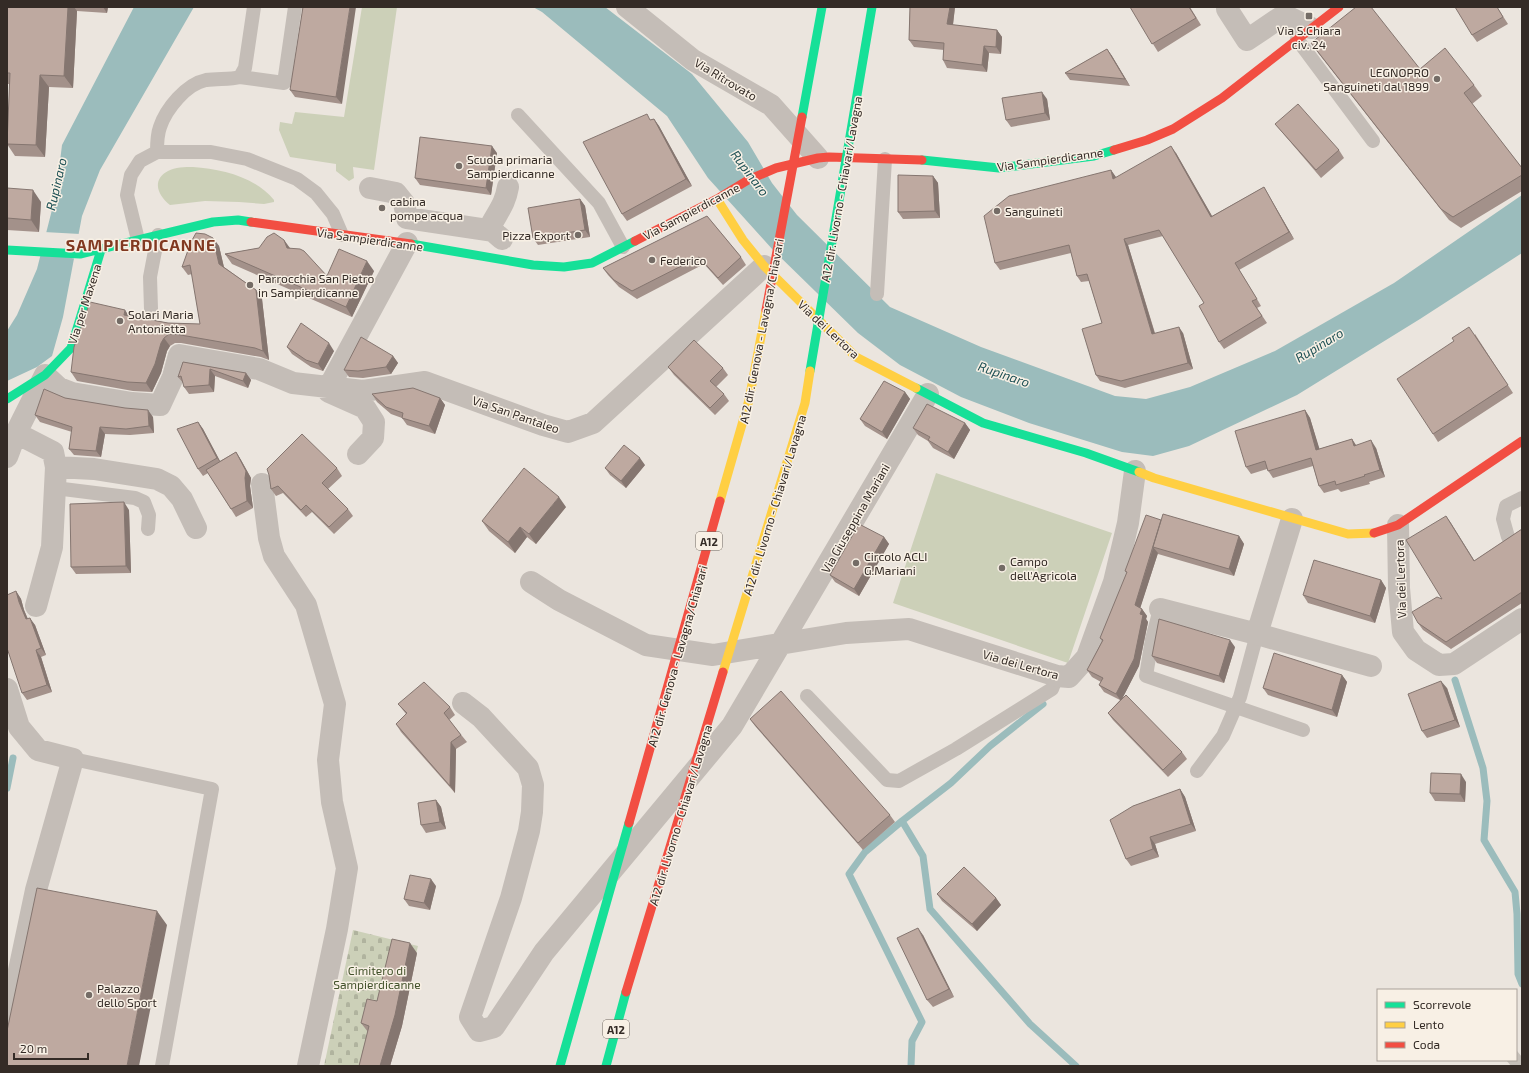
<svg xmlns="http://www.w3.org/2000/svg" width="1529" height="1073" font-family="'Exo 2',sans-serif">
<defs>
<pattern id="cemetery-stones" width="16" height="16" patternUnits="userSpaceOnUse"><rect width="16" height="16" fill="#ccd0b8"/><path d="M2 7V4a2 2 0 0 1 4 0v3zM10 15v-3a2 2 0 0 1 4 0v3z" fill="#b0b39e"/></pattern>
</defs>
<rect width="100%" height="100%" fill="#ebe5de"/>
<!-- green -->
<path fill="#ccd0b8" d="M362,7h35l-23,163 -21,-3 1,11 -5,3 -13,-10v-7l-46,-7 -11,-27 1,-8 12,2 3,-12 49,5z
M193,167c29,2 62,10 81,33v2l-10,2 -25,-2 -34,-1 -35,4c-12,-9 -19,-25 -2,-34 7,-4 17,-4 25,-4z
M936,473l176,60 -44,130 -175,-60z"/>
<!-- cemetery -->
<path fill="url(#cemetery-stones)" d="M353,930l65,16 -30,120h-64z"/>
<!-- water -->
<path fill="#9bbcbc" d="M134,7h60l-94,163 -18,46 -19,101 -11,39 -15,11 -30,14v-50l10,-16 20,-46 19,-75 6,-49z
M533,7h72l87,67 56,68 24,41 25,32 93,92 91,40 134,49 31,3 44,-12 85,-36 119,-68 128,-88v58l-102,66 -123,76 -108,51 -36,10 -31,-4 -93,-29 -68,-26 -61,-32 -42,-32 -85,-83 -65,-72 -41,-62 -125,-104z"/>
<!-- pier -->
<path fill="#ebe5de" d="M44,232l36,2 -4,25 -36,-8z"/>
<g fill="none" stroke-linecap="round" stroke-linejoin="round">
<!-- stream -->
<path stroke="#9bbcbc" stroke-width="7" d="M1455,680l28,88 4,33 -3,39 31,52 2,22 1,60 4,10
M7,788l6,-30
M902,821l21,35 7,53 100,115 46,42
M911,1066l1,-25 10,-19 -73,-148 16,-22 37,-31 49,-38 39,-37 53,-42"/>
<!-- highway-tunnel -->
<path stroke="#c6c0b9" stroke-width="22" stroke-dasharray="22 11" stroke-linecap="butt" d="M1511,1066l11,-9"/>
<!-- lane -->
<path stroke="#c4bdb7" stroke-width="14" d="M1297,39l76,102
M240,77l44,6 11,-76
M518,115l81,88 24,44
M157,152c0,-8 0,-17 3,-25 6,-18 26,-43 46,-47 12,-2 23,0 34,-3l5,-9 9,-61
M138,240l-11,-45 4,-20 9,-14 17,-9h54l36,7 50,20 19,14 17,21 9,21
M877,294l8,-135
M151,309l-1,-32 8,-42
M55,488l80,10 9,4 5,13 -1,14
M1508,537l-5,-18 3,-13 16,-8
M1160,609l-8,30 -6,37 157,54
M807,696l80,84 12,1 57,-32 96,-60 5,-13
M73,759l139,30 -50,277
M1197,771l26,-35 17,-39 17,-63"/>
<!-- street -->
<path stroke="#c4bdb7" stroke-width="22" d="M627,7l66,53 78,45 47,53
M1229,7l-2,2 20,31 37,-25 27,13
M370,188l26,5 8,10 3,15 87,13
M502,239l-7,-6 -4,-8c8,-15 14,-21 17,-38
M16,433l37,19 3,15 -4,80 -16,59
M358,454l15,-16 1,-16 -9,-14 -36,-16v-5l78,-144
M7,457l9,-24 29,-58 14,13 13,5 60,10 28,2 13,-28 6,-22 80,14 34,14 70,8 62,-9 118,43 25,7 25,-9 171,-157
M56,467l38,2 63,10 14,7 11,13 14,29
M262,484l7,54 5,18 32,49 29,99 -7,56 4,42 15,66 -10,61 -29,137
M1398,525l1,63 4,44 13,18 23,15 15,-1 68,-45
M531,582l28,18 87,45 67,10 133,-22 63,-4 148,47 12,1 18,-20 27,-75 14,-59 7,-52
M1160,609l97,25 35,-115
M1257,634l114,32
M7,689l12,38 19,23 35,9 -37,131 -29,137
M463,703l18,14 47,51 5,17 -1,27 -3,19 -18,67 -41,119 9,14 15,-4 50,-75 188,-226 196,-332"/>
<!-- fast -->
<path stroke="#16e098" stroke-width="9" d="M922,160l77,8 95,-12 20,-6
M411,244l122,21 31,2 28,-4 43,-22
M7,250l73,4 133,-32 25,-2 13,2
M916,388l67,35 103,30 53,19
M7,399l38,-24 26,-27 30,-98
M606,1066l20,-74"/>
<!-- slow -->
<path stroke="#ffcf43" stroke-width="9" d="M717,199l26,41 21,26 92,91 60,31
M1139,472l15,6 194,56 26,-1"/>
<!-- jam -->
<path stroke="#f24e42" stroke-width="9" d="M1114,150l33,-10 26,-11 49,-31 117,-91
M251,222l160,22
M635,241l82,-42 31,-19 28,-12 42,-10 11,-1 93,3
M1374,533l24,-8 124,-84"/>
<!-- fast-bridge -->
<path stroke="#16e098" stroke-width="9" d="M802,117l20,-110
M810,371l62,-364
M560,1066l69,-243"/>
<!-- slow-bridge -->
<path stroke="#ffcf43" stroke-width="9" d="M720,501l29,-101 17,-90
M723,672l82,-269 5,-32"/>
<!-- jam-bridge -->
<path stroke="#f24e42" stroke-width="9" d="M766,310l36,-193
M629,823l91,-322
M626,992l97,-320"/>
</g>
<!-- wall -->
<path fill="#a3918a" d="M7,7h101l-1,6 -30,-2 -4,77 -24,-1 -4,70 -30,-1 -8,-12 3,-60h-3z
M303,7l39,97 -47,-7 -5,-7z
M910,7h45l-2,18 44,5 5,7 -1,17 -12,-1 -2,19 -40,-4 -4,-8 1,-10 -30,-3 -5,-7z
M1130,7h60l11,18 -43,27z
M1497,7l11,17 -31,18 -5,-7z
M1311,43l109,26 54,16 8,11 -10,8 50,64v23l-61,37 -12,-8 -130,-166z
M1107,49l5,7 18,30 -60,-6 -5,-7z
M1047,99l3,21 -39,7 -5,-7z
M654,119l5,7 33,60 -65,35 -5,-7 29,-94z
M1275,124l64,26 5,8 -23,20 -40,-47z
M497,153l-6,42 -71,-10 -5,-7z
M1176,153l36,63 52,-29 4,7 26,45 -55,31 22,36 -4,2 10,15 -43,26 -5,-7 -15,-39 -41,-67 -35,9 27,88h28l10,36 -68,19 -25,-7 -4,-6 6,-52 -13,-42 -8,1 -4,-6 -6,-23 -71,17 -5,-7 116,-93 5,8z
M933,176l5,7 2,35 -37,1 -5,-7z
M7,188l34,14 -2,30 -32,-2z
M580,199l5,7 5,31 -52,8 -5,-7z
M707,216l34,41 5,8 -23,20 -19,-21 -67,35 -18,-12 -11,-12 -5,-7z
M213,238l6,8 5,21 32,23 6,9 7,61 -8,-3 -80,-14h-6l-5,3 -3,5 -6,22 -9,19 -19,-1 -56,-10 -6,-9 57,-57 40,8 32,1 -8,-50 -4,1 -6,-8z
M284,240l6,8 37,28 47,-5 -22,46 -120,-53 -7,-10 34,-6z
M1475,334l38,59 -75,49 -5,-8z
M287,347l47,4 -11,20 -12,-4 -19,-13z
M393,356l5,7 -7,11 -28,4 -14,-1 -5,-7z
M183,362l63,11 5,7 -3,8 -33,-12 -1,16 -25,2 -5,-7v-3l-6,-7z
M668,367l55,1 5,7 -12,12 8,7 5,7 -14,14 -41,-40z
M905,392l5,7 -23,40 -22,-13 -5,-7z
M372,394l68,4 5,7 -10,29 -28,-9 -5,-7 -11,-4 -14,-12z
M65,398l88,19 1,16 -24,2 -25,-1 -4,23 -27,-2 -5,-6 3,-17 -32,-10 -5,-7z
M1305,410l5,8 9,31 33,-10 4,6 20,3 9,29 -16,5 1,2 -29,8 -3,-3 -14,4 -5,-7 -6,-20 -40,12 -6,-9 -16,5 -5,-7z
M198,422l5,7 17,32 16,-9 5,8 10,18 -1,8 3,22 -17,9 -28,-44 -5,3 -5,-7z
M965,423l5,7 -16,29 -21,-11 -5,-7 -10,-6 -5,-7z
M645,465l-19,23 -16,-13 -5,-7z
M337,468l5,8 -14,13 20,20 5,7 -19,18 -22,-22 -6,5 -23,-24 -7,3 -5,-7 -2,-14z
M566,507l-30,37 -9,-7 -12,16 -26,-22 -7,-10z
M129,510l2,63 -55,1 -5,-7z
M1446,516l28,45 48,-32v74l-71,46 -28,-19 -5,-7 24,-24z
M1161,520l78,16 5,8 -10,32 -76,-22v-1l-18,55 2,1 5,7 -1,3 2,3 -9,44 -17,33 60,53 5,7 -19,18 -55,-57 -5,-7 12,-13 -16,-8 -5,-7 2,-3 -9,-5 -5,-7 15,-29 -2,-3 27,-65 -2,-2z
M884,537l5,7 -30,52 -24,-14 -5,-7z
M1381,580l5,8 -11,35 -67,-20 -5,-8z
M16,591l5,8 3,11 4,9 7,6 11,30 -5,2 11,35 -25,8 -5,-7z
M1235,647l-11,36 -67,-20 -5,-7z
M1342,675l5,7 -10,35 -69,-22 -5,-7z
M1447,688l13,39 -33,11 -5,-7z
M398,704l52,3 5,8 -6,5 18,22 -11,7 -1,44 -54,-61 -5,-8 10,-10z
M750,719l140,96 5,7 -32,28 -108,-124z
M1466,782l-1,20 -30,-1 -5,-8z
M1180,789l5,8 11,34 -41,13 4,13 -28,9 -5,-7z
M436,800l5,7 5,22 -20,4 -5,-8z
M436,886l-6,24 -21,-4 -5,-7z
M937,894l59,4 5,7 -24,26 -35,-30z
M923,935l31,62 -21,10 -6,-7z
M417,953l-15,73 -12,40h-31l9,-34 -7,-9 16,-22z"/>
<!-- shaded-wall -->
<path fill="#857670" d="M68,7h6l3,4 -4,77 -9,-12z
M103,7h5l-1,6z
M350,7h6l-14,97 -6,-7z
M950,7h5l-3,25 -5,-8z
M997,30l5,7 -1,17 -5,-7z
M984,46l5,7 -2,19 -5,-7z
M1107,49l5,7 18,30 -5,-7z
M40,75l9,12 -4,70 -9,-12z
M1042,92l5,7 3,21 -5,-7z
M654,119l5,7 33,60 -6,-7z
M492,146l5,7 -6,42 -5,-7z
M1171,146l5,7 40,70 -5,-6z
M1111,170l5,7 2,9 -5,-7z
M933,176l5,7 2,35 -5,-7z
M1264,187l4,7 26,45 -5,-7z
M33,190l8,12 -2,30 -8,-12z
M580,199l5,7 5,31 -5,-7z
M213,238l6,8 6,26 -6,-8z
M1124,239l4,6 29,96 -5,-7z
M284,240l7,10 -4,-2z
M367,261l7,10 -22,46 -6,-10z
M1235,263l4,7 22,36 -4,-7z
M256,290l6,9 7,61 -6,-9z
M125,310l6,9 -7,-4z
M1179,327l4,6 10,36 -5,-6z
M164,338l6,8 -3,5 -6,22 -9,19 -6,-9 15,-40z
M329,343l5,8 -11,20 -5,-7z
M393,356l5,7 -7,11 -5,-7z
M210,369l5,7 -1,16 -5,-7z
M246,373l5,7 -3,8 -5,-7z
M905,392l5,7 -23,40 -5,-7z
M440,398l5,7 -10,29 -6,-8z
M148,410l5,7 1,16 -5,-7z
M1305,410l5,8 12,39 -6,-7z
M198,422l5,7 19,36 -5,-7z
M965,423l5,7 -16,29 -6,-7z
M100,427l5,7 -4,23 -5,-6z
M1352,439l5,8 -3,-1z
M1371,440l5,8 9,29 -5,-7z
M236,452l5,8 10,18 -1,8 3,22 -6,-7z
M640,458l5,7 -19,23 -5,-7z
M559,497l7,10 -30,37 -7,-10z
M124,502l5,8 2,63 -5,-7z
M1446,516l5,7 28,45 -5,-7z
M1162,520l-9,27 5,6 -19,59 -4,-7z
M520,527l7,10 -12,16 -7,-11z
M1239,536l5,8 -10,32 -5,-7z
M884,537l5,7 -30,52 -5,-7z
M1381,580l5,8 -11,35 -5,-7z
M16,591l5,8 3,11 7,17 -5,-8 -7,-17z
M1142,609l5,7 -1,3 2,3 -9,44 -18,35 -5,-7 24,-80z
M30,618l5,7 11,30 -5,-7z
M1230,640l5,7 -11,36 -5,-7z
M36,650l5,7 11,35 -5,-7z
M1342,675l5,7 -10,35 -5,-7z
M1441,681l6,7 13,39 -5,-7z
M451,742l5,7 -1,44 -5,-7z
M1461,774l5,8 -1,20 -5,-8z
M1180,789l5,8 11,34 -5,-7z
M436,800l5,7 5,22 -6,-7z
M1150,837l5,7 4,13 -6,-8z
M431,879l5,7 -6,24 -6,-7z
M996,898l5,7 -24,26 -5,-7z
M157,911l10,14 -28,141h-12z
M918,928l5,7 31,62 -5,-8z
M410,943l7,10 -15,73 -12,40h-10z"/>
<!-- building -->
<path fill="#bea9a0" stroke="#857670" d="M7,7h61l-4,69 -24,-1 -4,70 -29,-1 3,-71h-3z
M303,7h47l-14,90 -46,-7z
M910,7h40l-3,17 50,6 -1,17 -12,-1 -2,19 -39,-5 1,-17 -35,-3z
M1130,7h59l7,11 -44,26z
M1356,7h15l49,62 25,-21 29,37 -10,8 58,75v7l-69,42 -12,-8 -130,-166z
M1455,7h42l6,10 -31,18z
M1107,49l18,30 -60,-6z
M1042,92l3,21 -39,7 -4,-22z
M1298,104l41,46 -23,20 -41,-46z
M647,114l3,6 4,-1 32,60 -64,35 -39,-72z
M420,137l72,9 -6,42 -71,-10z
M1171,146l40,71 53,-30 25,45 -54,31 22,36 -5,2 10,15 -43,26 -20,-36 5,-3 -45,-73 -35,9 28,95 27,-7 9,36 -67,18 -25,-6 -14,-46 20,-6 -15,-49 -10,2 -8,-31 -74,18 -11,-47 25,-20 102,-26 2,9z
M898,175l35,1 2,35 -37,1z
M7,188l26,2 -2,30 -24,-2z
M580,199l5,31 -52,8 -5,-30z
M707,216l34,41 -23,21 -19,-21 -67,34 -18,-11 -11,-12z
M196,233l9,1 8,4 6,26 37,26 7,61 -8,-3 -80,-14h-6l-5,4 -3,5 -6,21 -9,19 -19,-1 -56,-10 3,-25 16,-45 35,8 -1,5 44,8 32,1 -10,-59 -8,2 9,-25z
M274,233l10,7 3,8 13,1 4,2 23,25 12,-27 28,12 -21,46 -121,-53 34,-6 8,-11z
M301,323l28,20 -11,21 -12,-4 -19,-13z
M1469,327l39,58 -75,49 -36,-55 57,-38 -2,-3z
M361,337l32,19 -7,11 -28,4 -14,-1z
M694,340l29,28 -13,13 14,13 -14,14 -42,-41z
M183,362l63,11 -3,8 -33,-12 -1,16 -25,2 -3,-11 -3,1z
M884,381l21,11 -23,40 -22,-13z
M413,388l27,10 -11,28 -27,-8 1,-5 -17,-6 -14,-13z
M44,389l21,9 60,10 23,2 1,16 -23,3 -26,-2 -4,24 -27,-2 3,-22 -37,-12z
M927,404l38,19 -17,29 -20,-12 2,-3 -17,-9z
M1305,410l11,40 36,-11 2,7 17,-6 9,30 -16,5 1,1 -29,9 -1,-4 -16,5 -8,-28 -43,13 -3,-10 -19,6 -11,-36z
M198,422l19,36 -19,11 -21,-40z
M302,434l35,34 -15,15 26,26 -19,18 -23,-22 -5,5 -23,-24 -7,3 -2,-14 -2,-6z
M624,445l16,13 -19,23 -16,-13z
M236,452l10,19 -1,7 2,23 -16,8 -25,-39z
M524,468l35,29 -30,37 -9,-7 -12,15 -26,-21z
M124,502l2,64 -55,1 -1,-63z
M1163,514l76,22 -10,33 -76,-22z
M1146,515l15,5 -26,85 7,4 -2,5 3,1 -9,44 -18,35 -17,-9 4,-7 -16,-8 16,-30 -3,-2 27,-66 -2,-1z
M1446,516l28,45 48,-32v63l-76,50 -28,-19 -6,-11 25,-15 5,2 -36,-59z
M859,524l25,13 -30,52 -24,-14z
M1314,560l67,20 -11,36 -67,-21z
M16,591l3,11 7,17 4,-1 11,30 -5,2 11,35 -25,8 -15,-45v-53z
M1159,619l71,21 -11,36 -67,-20z
M1274,653l68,22 -10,35 -69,-22z
M1441,681l14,39 -33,11 -14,-37z
M424,682l26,25 -6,6 17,22 -10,7 -1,44 -54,-62 11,-11 -9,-9z
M781,691l109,124 -32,28 -108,-124z
M1126,695l56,57 -19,18 -55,-57z
M1431,773l30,1 -1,20 -30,-1z
M1180,789l11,35 -41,13 3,12 -27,10 -16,-39 23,-14z
M436,800l4,22 -19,3 -3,-22z
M964,867l32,31 -24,26 -35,-30z
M410,875l21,4 -7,24 -20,-4z
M37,888l120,23 -30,155h-120v-35z
M918,928l31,61 -22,11 -30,-62z
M392,939l18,4 -15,72 -15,51h-21l10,-40 -8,-3 6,-24 10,2z"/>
<!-- markers -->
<g fill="#746c66" stroke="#f8f0e5" stroke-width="1.5">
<rect x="1305" y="12" width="8" height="8" rx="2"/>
<circle cx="1437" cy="79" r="4"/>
<circle cx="459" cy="166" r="4"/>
<circle cx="382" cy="208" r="4"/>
<circle cx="997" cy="211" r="4"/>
<circle cx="578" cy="235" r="4"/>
<circle cx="652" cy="260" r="4"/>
<circle cx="250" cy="285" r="4"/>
<circle cx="120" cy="321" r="4"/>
<circle cx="856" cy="563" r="4"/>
<circle cx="1002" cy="568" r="4"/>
<circle cx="89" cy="995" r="4"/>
</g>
<g text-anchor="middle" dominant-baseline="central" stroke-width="3" stroke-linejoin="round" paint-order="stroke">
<!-- shield labels -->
<g fill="#f8f0e5" stroke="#6f665f" stroke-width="1">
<rect x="696" y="532" width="26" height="18" rx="3"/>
<rect x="603" y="1020" width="26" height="18" rx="3"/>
</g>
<g font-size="11" font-weight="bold" fill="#342b26">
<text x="709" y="541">A12</text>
<text x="616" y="1029">A12</text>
</g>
<!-- poi labels -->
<g font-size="12" fill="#342b26" stroke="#f8f0e5" text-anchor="start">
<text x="1309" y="30" text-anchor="middle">Via S.Chiara<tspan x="1309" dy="14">civ. 24</tspan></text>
<text x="1429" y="72" text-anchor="end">LEGNOPRO<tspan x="1429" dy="14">Sanguineti dal 1899</tspan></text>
<text x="467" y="159">Scuola primaria<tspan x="467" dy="14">Sampierdicanne</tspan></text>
<text x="390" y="201">cabina<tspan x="390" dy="14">pompe acqua</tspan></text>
<text x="1005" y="211">Sanguineti</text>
<text x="570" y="235" text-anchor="end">Pizza Export</text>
<text x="660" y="260">Federico</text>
<text x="258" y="278">Parrocchia San Pietro<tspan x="258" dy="14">in Sampierdicanne</tspan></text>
<text x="128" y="314">Solari Maria<tspan x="128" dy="14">Antonietta</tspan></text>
<text x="864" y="556">Circolo ACLI<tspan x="864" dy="14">G.Mariani</tspan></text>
<text x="1010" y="561">Campo<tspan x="1010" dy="14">dell'Agricola</tspan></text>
<text x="97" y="988">Palazzo<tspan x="97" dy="14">dello Sport</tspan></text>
</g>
<!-- street labels -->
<g font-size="12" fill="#342b26" stroke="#f8f0e5">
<text transform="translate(726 79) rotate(31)">Via Ritrovato</text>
<text transform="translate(1050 159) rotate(-8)">Via Sampierdicanne</text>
<text transform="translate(841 189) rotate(-80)">A12 dir. Livorno - Chiavari/Lavagna</text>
<text transform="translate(691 211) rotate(-28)">Via Sampierdicanne</text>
<text transform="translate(370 239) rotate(8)">Via Sampierdicanne</text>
<text transform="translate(84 304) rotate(-72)">Via per Maxena</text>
<text transform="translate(829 329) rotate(43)">Via dei Lertora</text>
<text transform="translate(761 331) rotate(-79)">A12 dir. Genova - Lavagna/Chiavari</text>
<text transform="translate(516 414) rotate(19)">Via San Pantaleo</text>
<text transform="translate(774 505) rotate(-73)">A12 dir. Livorno - Chiavari/Lavagna</text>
<text transform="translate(855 518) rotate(-60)">Via Giuseppina Mariani</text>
<text transform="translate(1400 579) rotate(-92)">Via dei Lertora</text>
<text transform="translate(677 656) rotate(-74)">A12 dir. Genova - Lavagna/Chiavari</text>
<text transform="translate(1021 664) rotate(16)">Via dei Lertora</text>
<text transform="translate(680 815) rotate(-73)">A12 dir. Livorno - Chiavari/Lavagna</text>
</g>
<!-- park labels -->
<g font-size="12" fill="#43522b" stroke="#f8f0e5">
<text x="377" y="970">Cimitero di<tspan x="377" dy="14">Sampierdicanne</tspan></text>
</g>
<!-- water labels -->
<g font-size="13" font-style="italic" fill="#1d5054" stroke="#f8f0e5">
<text transform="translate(750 173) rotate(53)">Rupinaro</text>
<text transform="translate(56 184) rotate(-77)">Rupinaro</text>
<text transform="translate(1319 345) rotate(-31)">Rupinaro</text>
<text transform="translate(1004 374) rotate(19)">Rupinaro</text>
</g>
<!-- district labels -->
<g font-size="16" font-weight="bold" letter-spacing="1" fill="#813921" stroke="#f8f0e5">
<text x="141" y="244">SAMPIERDICANNE</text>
</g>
</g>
<!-- border -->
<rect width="1529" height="1073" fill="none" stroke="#342b26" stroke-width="16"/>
<!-- legend -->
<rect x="1377" y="989" width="140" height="72" fill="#f8f0e5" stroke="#aaa199"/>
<rect x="1385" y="1002" width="20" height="6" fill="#16e098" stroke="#aaa199"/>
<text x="1413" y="1009" font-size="12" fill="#342b26">Scorrevole</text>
<rect x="1385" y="1022" width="20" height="6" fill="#ffcf43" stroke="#aaa199"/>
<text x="1413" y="1029" font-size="12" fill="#342b26">Lento</text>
<rect x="1385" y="1042" width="20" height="6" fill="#f24e42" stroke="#aaa199"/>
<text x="1413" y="1049" font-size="12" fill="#342b26">Coda</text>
<!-- scale -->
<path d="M14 1053v6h74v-6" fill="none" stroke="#342b26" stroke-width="2"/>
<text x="20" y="1053" font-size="12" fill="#342b26" stroke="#f8f0e5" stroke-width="3" paint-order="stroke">20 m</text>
</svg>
